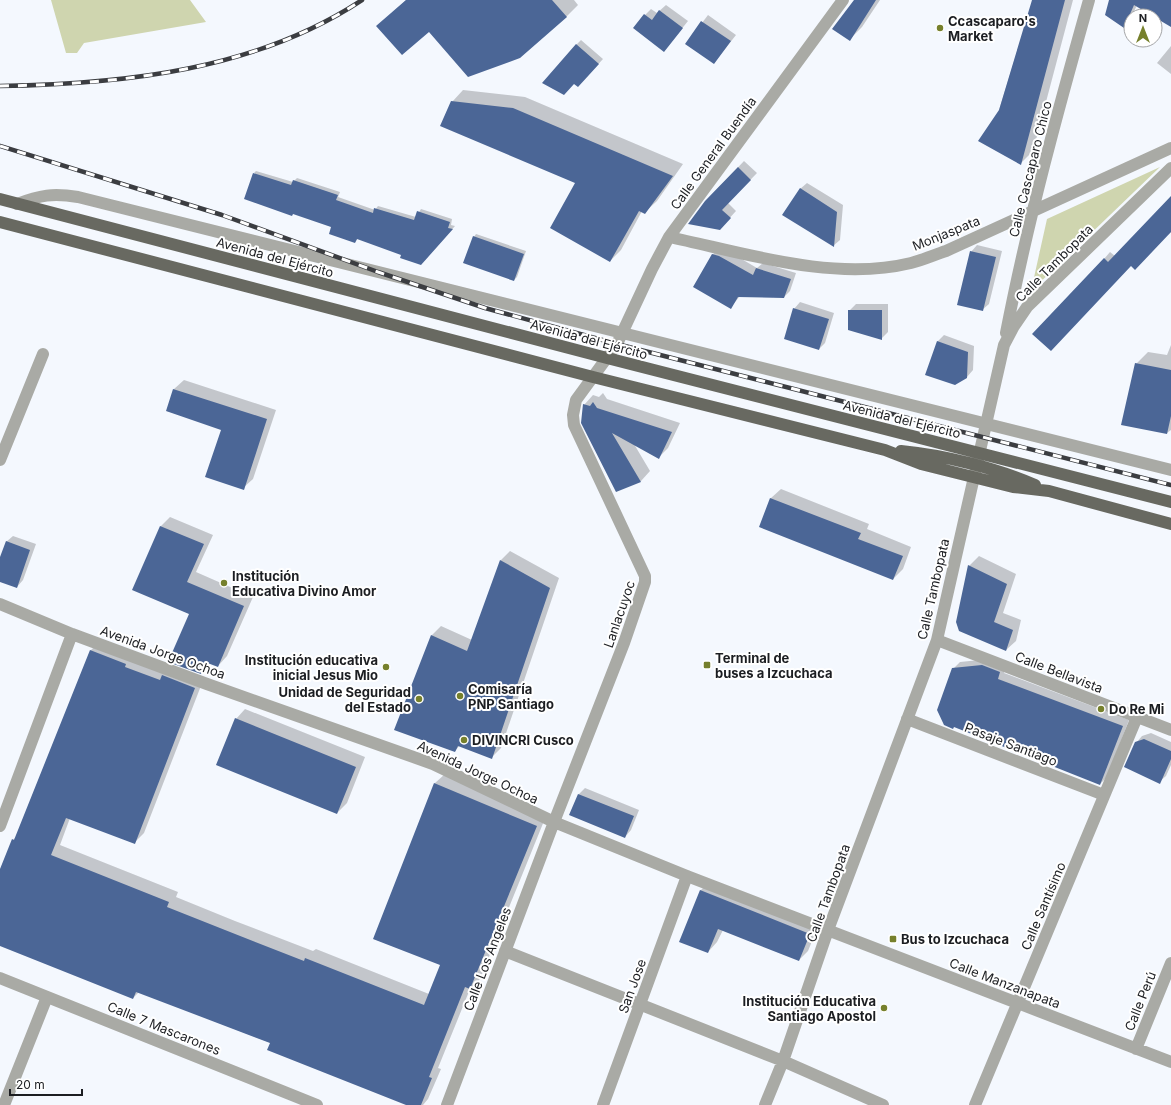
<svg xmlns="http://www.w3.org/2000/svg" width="1171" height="1105" font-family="Inter,sans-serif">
<rect width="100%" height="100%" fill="#f4f8fe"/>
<!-- green -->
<path fill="#cfd5af" d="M51,0h139l16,22 -122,21 -7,10h-11z
M1160,167l-129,124 16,-72z"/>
<!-- shadow -->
<path fill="#0003" d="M406,0h168l4,5 -12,12 -137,13 -51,-4z
M855,0h25l-18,27 -12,12z
M1033,0h40l-40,151 -12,12 -22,-53z
M1110,0h61l-34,5 -7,15 -6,6z
M666,5l22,16 -24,30 -19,-36 6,-6 6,4z
M708,15l28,20 -22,28 -28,-19z
M581,40l22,19 -20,22 -7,-36z
M1171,46v28l-14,-11z
M463,90l62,7 158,67 -26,37 -12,11 -3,-1 -21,39 -11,11 -34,-78 -124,-81z
M744,161l13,12 -29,30 8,8 -10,11 -21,-20z
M256,171l37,11 4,-4 43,14 -2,5 37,13 3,-4 38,11 5,-8 31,10 -1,6 4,1 -31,35 -66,-23 -3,4 -101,-69z
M807,183l36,22 -3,35 -7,6 -33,-57z
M1171,198v34l-40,33 -80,85 53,-91 6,-7 5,4z
M476,234l50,17 -9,26 -3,3 -40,-43z
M977,245l25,6 -13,53 -7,6 -11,-58z
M719,249l7,1 31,18 6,-5 33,10 -6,18 -6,6 -44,-1 -9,11 -19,-52z
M800,302l34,11 -9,30 -6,6 -25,-40z
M856,304h32v28l-6,6 -33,-9v-18z
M944,335l30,11 -1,24 -6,7 -30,-35z
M1171,345v85l-4,3 -31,-69 12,-12 19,3z
M184,380l92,30 -23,69 -10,9 -20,-59 -56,-18 7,-22z
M603,393l4,6 73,24 -12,25 -10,10 -24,-14 16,27 -9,10 -25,10 -32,-86 9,-10 6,2z
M781,489l88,35 -2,5 44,18 -8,22 -10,10 -133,-53 11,-28z
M170,517l43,18 -17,37 57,25 -26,59 -9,10 -8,-3 -10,10 -10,-59 -56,-25 27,-63z
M13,536l23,8 -13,36 -6,7 -17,-6v-21l6,-18z
M510,551l49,27 -58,170 -9,9 -32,-12 -5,6 -23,-116 9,-9 31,14 29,-80z
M979,556l37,18 -13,39 18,7 -5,21 -10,9 -49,-28 12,-56z
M101,641l103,37 -60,155 -10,10 -64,-25 -10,27 118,47 -2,5 59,24 78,30 3,-2 113,45 13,-30 -68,-25 61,-156 10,-9 101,42 -66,163 -10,10 -32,79 3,1 -13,30 -5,6h-14l-138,-62 -132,-51 -6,6 -133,-53v-75l13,-30 5,-5 73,-185z
M989,659l17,7 -2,7 125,47 -22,57 -7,7 -147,-115 7,-7z
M245,709l120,48 -18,46 -10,10 -101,-94z
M1151,733l20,9v23l-5,11 -7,6 -23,-39 6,-7z
M585,788l54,22 -8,20 -6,7 -55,-23 9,-20z
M710,881l109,43 -11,27 -9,9 -76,-30 -6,12 -9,10 -8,-61z"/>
<!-- building -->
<path fill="#4b6696" d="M406,0h146l15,17 -47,41 -52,19 -39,-45 -27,23 -26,-29z
M854,0h22l-26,41 -18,-12z
M1032,0h33l-44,165 -43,-24 21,-31z
M1109,0h62v27l-37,-22 -10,23 -19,-13z
M659,10l24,18 -19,24 -31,-24 11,-14 8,6z
M701,21l30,20 -17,23 -29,-20z
M576,44l23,20 -21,23 -4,-3 -10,11 -22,-12z
M451,101l62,7 160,68 -28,38 -6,-3 -29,51 -60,-34 25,-45 -135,-57z
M738,167l13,13 -29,30 9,8 -11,12 -32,-6 17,-23z
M253,173l38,12 2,-5 45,15 -2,5 37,13 1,-5 40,12 3,-9 33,11 -2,6 5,1 -32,36 -21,-7 1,-3 -44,-16 -2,4 -26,-9 2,-7 -38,-13 -1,2 -48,-17z
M800,188l37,24 -3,35 -52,-32z
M1171,196v36l-36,38 -4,-4 -80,85 -19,-17 72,-76 4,4z
M473,236l51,18 -10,27 -51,-18z
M970,251l26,6 -13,54 -26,-6z
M712,254l7,2 34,19 3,-7 35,11 -7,19 -46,-1 -7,12 -38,-22z
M793,308l36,11 -10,31 -35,-11z
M848,310h34v30l-34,-10z
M937,341l31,11 -1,26 -12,7 -30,-10z
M1135,363l36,7v46l-4,18 -46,-9z
M173,389l94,30 -23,71 -39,-13 16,-47 -55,-19z
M593,402l4,6 75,24 -13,27 -47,-26 29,49 -25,10 -35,-69 2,-19 7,2z
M770,498l91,35 -3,6 45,17 -10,24 -134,-53z
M160,526l44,18 -17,38 57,24 -26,61 -13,-5 -4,12 -33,-12 21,-48 -57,-24z
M6,541l24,9 -13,38 -17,-6v-25z
M500,560l50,28 -58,171 -34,-13 -3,6 -61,-22 37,-95 36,16z
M968,565l39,19 -13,38 19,8 -7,21 -47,-20 -3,-9z
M90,650l36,14 -1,3 35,13 2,-5 33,13 -60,156 -69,-26 -15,37 118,47 -2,5 58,23 79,31 1,-3 119,47 16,-40 -67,-26 61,-156 103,43 -67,163 -5,-2 -36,90 3,1 -11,27h-15l-139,-55 3,-7 -134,-51 -3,7 -133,-53v-77l12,-30 2,1z
M982,665l18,7 -2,7 125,47 -23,59 -146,-58 -1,2 -9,-4 -7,-15 15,-42z
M235,718l121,49 -19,47 -121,-49z
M1144,739l27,12v8l-11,25 -36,-17 11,-25z
M578,794l56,22 -9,22 -56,-23z
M700,890l110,44 -11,27 -81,-32 -10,24 -29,-11z"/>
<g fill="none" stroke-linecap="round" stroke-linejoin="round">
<!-- street -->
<path stroke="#a9aaa5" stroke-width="12" d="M17,204c23,-9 36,-11 61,-7l1093,273
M669,237c76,16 164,45 242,26 12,-3 23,-8 35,-12l225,-103
M1006,333c22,-113 52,-223 83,-333
M0,460l43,-106
M0,604l72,30 135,50 226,80 121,58 133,54 484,186
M937,640l234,90
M907,719l197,76
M0,826l72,-192
M505,951l278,110 100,44
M0,978l317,127
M1136,1049l35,-86
M4,1105l43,-108
M447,1105l107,-283 70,-179 21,-61v-6l-71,-151 -1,-10 3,-15 41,-56 35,-75 17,-32 174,-237
M603,1105l84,-229
M765,1105l18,-44 45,-131 109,-290 67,-295 10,-19 13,-19 144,-139
M975,1105l162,-388"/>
<!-- primary -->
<path stroke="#686961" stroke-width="12" d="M0,199l607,159 564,144
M0,222l593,155 292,73 36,14 92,23 36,4 122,33
M901,451c42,4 95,17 134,34"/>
<defs>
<path id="rail" d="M0,86c125,-2 256,-16 362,-86
M0,146l222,69 156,57 107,36 132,36 554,141"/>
</defs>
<!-- rail casing -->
<use href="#rail" stroke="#3b3d41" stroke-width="4.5"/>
<!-- rail -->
<use href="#rail" stroke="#fff" stroke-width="3" stroke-dasharray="9" stroke-linecap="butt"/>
</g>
<!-- markers -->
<g fill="#76802c" stroke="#fff" stroke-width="1.5">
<circle cx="940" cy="28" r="4"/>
<circle cx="224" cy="583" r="4"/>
<rect x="703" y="661" width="8" height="8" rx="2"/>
<circle cx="386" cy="667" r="4"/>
<circle cx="460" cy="696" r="4"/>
<circle cx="419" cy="699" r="4"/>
<circle cx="1101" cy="709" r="4"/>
<circle cx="464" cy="740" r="4"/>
<rect x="889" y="935" width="8" height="8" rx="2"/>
<circle cx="884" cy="1008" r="4"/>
</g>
<g text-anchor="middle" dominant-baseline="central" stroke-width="4" stroke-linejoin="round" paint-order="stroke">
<!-- poi labels -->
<g font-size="13" font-weight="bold" fill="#1c1e22" stroke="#fff" text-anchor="start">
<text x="948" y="21">Ccascaparo's<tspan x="948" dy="15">Market</tspan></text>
<text x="232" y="576">Institución<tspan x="232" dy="15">Educativa Divino Amor</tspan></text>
<text x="715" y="658">Terminal de<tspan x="715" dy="15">buses a Izcuchaca</tspan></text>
<text x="378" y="660" text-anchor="end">Institución educativa<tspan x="378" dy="15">inicial Jesus Mio</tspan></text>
<text x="468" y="689">Comisaría<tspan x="468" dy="15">PNP Santiago</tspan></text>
<text x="411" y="692" text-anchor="end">Unidad de Seguridad<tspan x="411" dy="15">del Estado</tspan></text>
<text x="1109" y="709">Do Re Mi</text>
<text x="472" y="740">DIVINCRI Cusco</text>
<text x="901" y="939">Bus to Izcuchaca</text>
<text x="876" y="1001" text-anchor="end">Institución Educativa<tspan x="876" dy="15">Santiago Apostol</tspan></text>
</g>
<!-- street labels -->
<g font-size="13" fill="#1c1e22" stroke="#fff">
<text transform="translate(713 153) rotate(-54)">Calle General Buendía</text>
<text transform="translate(1030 169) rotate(-76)">Calle Cascaparo Chico</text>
<text transform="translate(946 233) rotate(-22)">Monjaspata</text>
<text transform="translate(275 257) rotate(15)">Avenida del Ejército</text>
<text transform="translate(1054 263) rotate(-45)">Calle Tambopata</text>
<text transform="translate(589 339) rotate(15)">Avenida del Ejército</text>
<text transform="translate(902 419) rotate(14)">Avenida del Ejército</text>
<text transform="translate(933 589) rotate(-77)">Calle Tambopata</text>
<text transform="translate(619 614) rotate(-71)">Lanlacuyoc</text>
<text transform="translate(163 652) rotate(20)">Avenida Jorge Ochoa</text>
<text transform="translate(1059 672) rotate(21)">Calle Bellavista</text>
<text transform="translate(1011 744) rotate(21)">Pasaje Santiago</text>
<text transform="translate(478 772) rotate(25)">Avenida Jorge Ochoa</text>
<text transform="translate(828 893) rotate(-70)">Calle Tambopata</text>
<text transform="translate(1043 906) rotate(-67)">Calle Santísimo</text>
<text transform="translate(487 959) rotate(-69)">Calle Los Angeles</text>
<text transform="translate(1005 983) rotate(21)">Calle Manzanapata</text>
<text transform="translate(632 986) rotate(-70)">San Jose</text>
<text transform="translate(1140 1001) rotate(-68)">Calle Perú</text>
<text transform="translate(164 1028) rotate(22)">Calle 7 Mascarones</text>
</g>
</g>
<!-- north arrow -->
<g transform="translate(1143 28)"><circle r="19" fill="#ffffff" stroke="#a4a5a7"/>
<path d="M0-3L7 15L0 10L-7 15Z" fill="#76802c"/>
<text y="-6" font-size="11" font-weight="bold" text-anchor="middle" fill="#1c1e22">N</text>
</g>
<!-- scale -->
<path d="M10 1089v6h72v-6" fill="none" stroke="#1c1e22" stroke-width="2"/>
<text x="16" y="1089" font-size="12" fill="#1c1e22" stroke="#ffffff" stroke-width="3" paint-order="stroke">20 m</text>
</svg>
